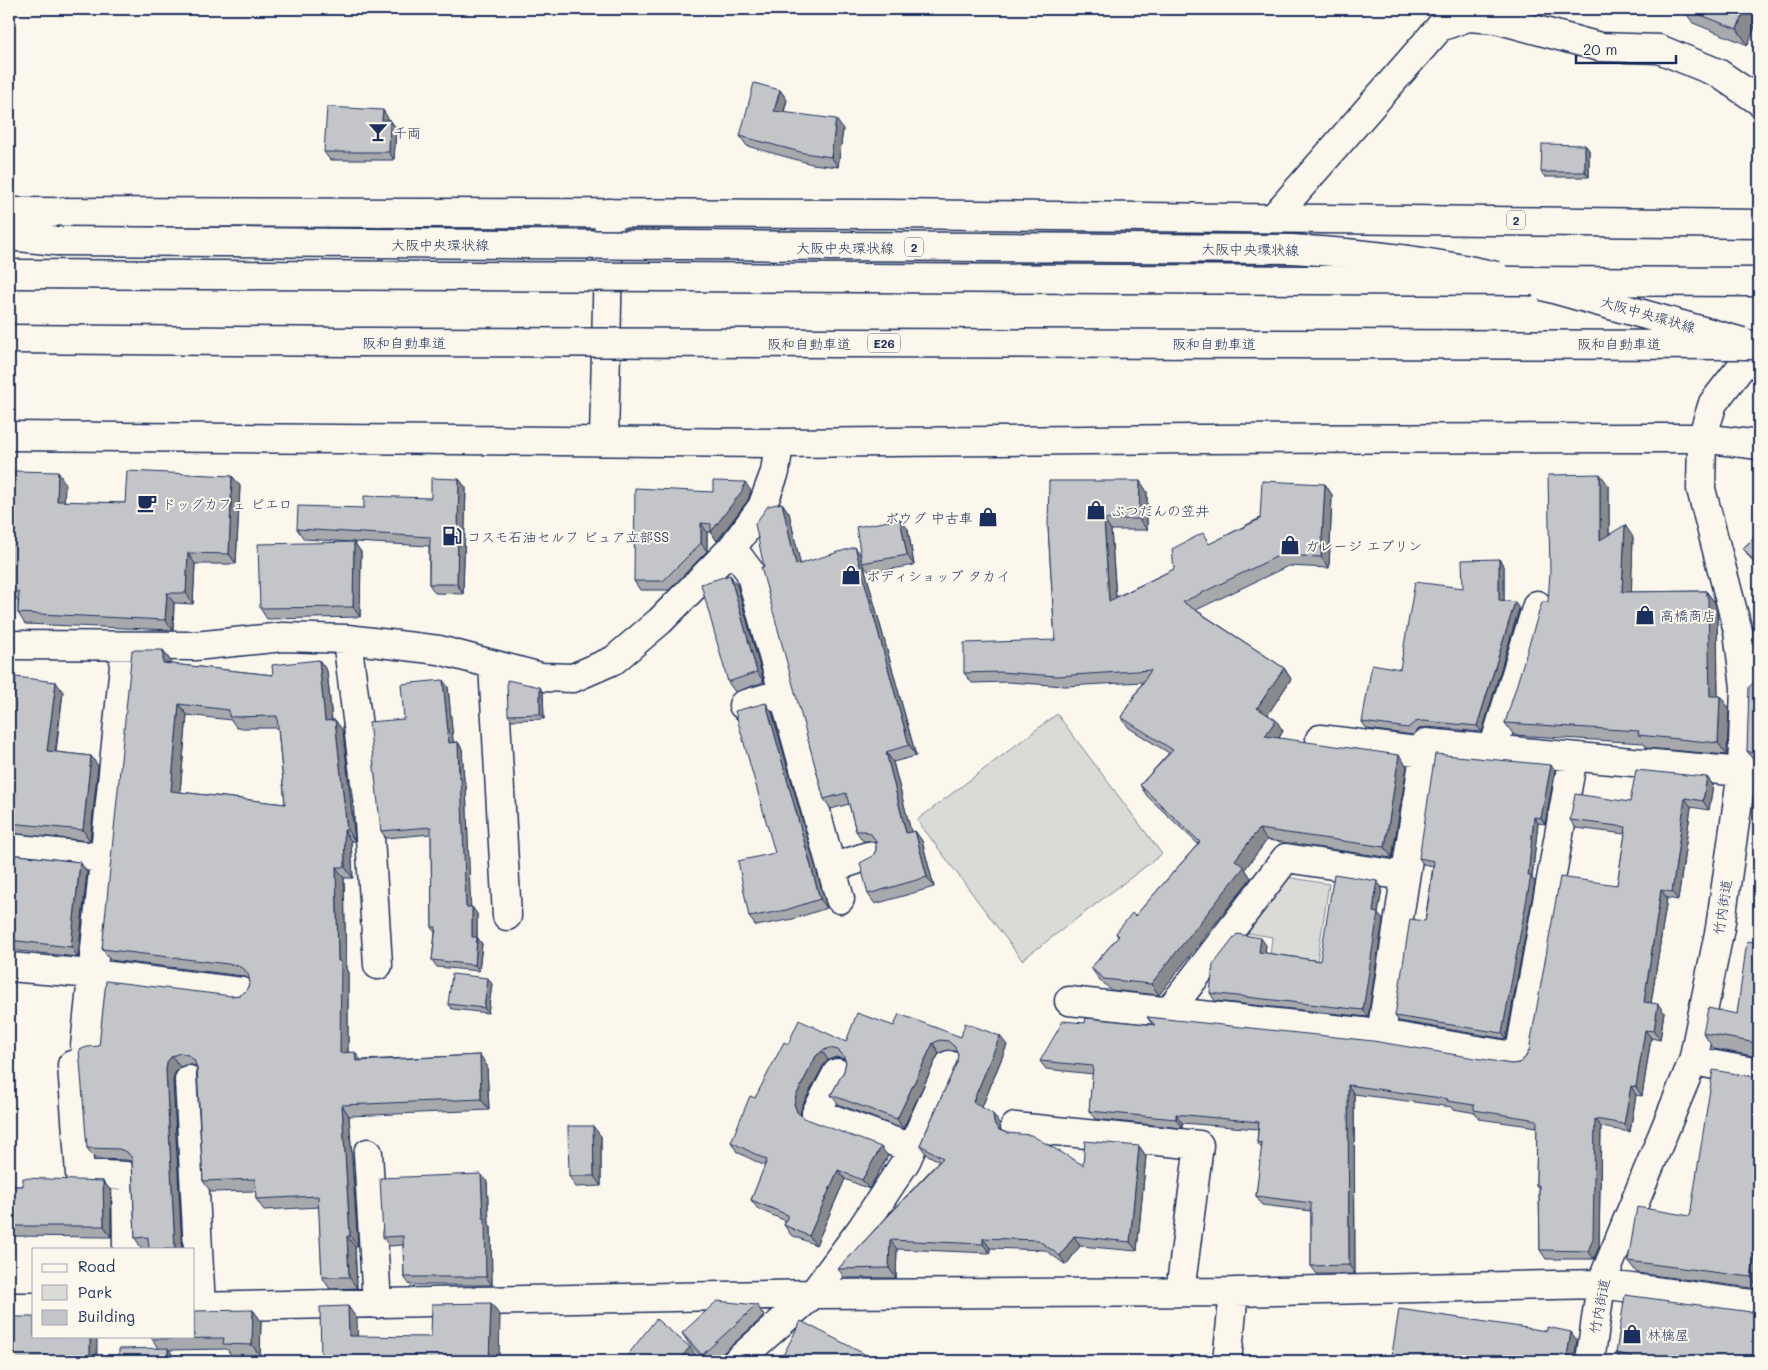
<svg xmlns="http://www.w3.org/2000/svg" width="1768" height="1370" font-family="Mali,'Klee One',sans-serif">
<rect width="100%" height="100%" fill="#fbf7ec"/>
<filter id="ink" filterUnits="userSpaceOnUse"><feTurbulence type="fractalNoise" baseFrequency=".02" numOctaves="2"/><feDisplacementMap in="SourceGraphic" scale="10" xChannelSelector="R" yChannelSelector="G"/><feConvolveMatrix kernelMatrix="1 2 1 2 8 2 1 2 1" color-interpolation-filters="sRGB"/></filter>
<g filter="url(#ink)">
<!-- green -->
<path fill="#dadad7" stroke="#7a849a" d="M1057,714l105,140 -140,106 -105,-140z
M1286,877l43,7 -12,78 -47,-7 2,-18 -24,-4z"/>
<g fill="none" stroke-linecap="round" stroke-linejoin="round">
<defs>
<path id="minor" d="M1274,217l166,-190 28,-10 28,2 104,28 59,2 59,24 41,28
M604,441l5,-228
M732,548l18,24 90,327
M347,639l21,167 10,159
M9,645l186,1 88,-9 64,2 92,11 102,27 32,1 41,-18 46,-39 72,-73 30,-41 13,-35 4,-29
M493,665l14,251
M743,705l40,-12
M1320,739l104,13
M1493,749l44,-144
M9,848l95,10
M832,868l36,-12
M9,967l84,7 149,18
M1069,1001l312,33 45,-291 316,29
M1169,1011l117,-153 119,18
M1381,1034l138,23 54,-300
M85,1046l41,-400
M1693,1061l66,12
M72,1065l8,109 46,2 1,73
M837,1073l-21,40 95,35
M189,1080l12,227
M1015,1127l184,18 -19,147
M368,1153l9,151
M9,1307h25
M194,1307l619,-13 421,-2 367,-8 158,21
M737,1361l76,-67 49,-66 44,-67 43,-96
M1227,1361l7,-69
M1590,1361l11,-77 92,-223 27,-133 22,-156 3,-85 -7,-56 -37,-142 1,-51 11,-35 46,-59"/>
<path id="major" d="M9,212l877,2 873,10
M9,236l48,5
M9,436l770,7 415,-4 456,-1h52l57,7"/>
</defs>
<!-- minor casing -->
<use href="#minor" stroke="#1b2f5e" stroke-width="31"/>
<!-- major casing -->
<use href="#major" stroke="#1b2f5e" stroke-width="31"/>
<!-- minor -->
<use href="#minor" stroke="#fbf7ec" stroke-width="28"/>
<!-- major -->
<use href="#major" stroke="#fbf7ec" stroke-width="28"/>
<defs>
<path id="major-bridge" d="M57,241l1235,8c69,4 136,11 204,27
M1543,286l199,56"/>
<path id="highway-bridge" d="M9,274l1750,8
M9,339l339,3 1411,3"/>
</defs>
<!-- major-bridge casing -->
<use href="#major-bridge" stroke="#1b2f5e" stroke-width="31" stroke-linecap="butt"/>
<!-- highway-bridge casing -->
<use href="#highway-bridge" stroke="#1b2f5e" stroke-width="31" stroke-linecap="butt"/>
<!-- major-bridge -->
<use href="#major-bridge" stroke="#fbf7ec" stroke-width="28"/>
<!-- highway-bridge -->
<use href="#highway-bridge" stroke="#fbf7ec" stroke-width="28"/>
</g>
<!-- wall -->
<path fill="#a8a9ad" stroke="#1b2f5e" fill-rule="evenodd" d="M1683,9h76v7l-11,29 -55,-22z
M780,90l7,10 -3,12 59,17 -5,38 -26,-3 -65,-18 -7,-10z
M388,118v2h2l6,8 -2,32h-64l-6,-8z
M1585,145l4,5v27h-44l-4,-5z
M58,472l7,11 -1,19 61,1 107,-27 8,10 -4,78h-41l-2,40 -19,-1 -1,27 -148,-6 -7,-11v-11l-7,-10v-2h-2v-76l4,1z
M459,479l7,9 -3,106 -28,-1 -6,-9v-38l-75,-4 7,10 -1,65 -93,2 -7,-11 93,-66 -49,-3 -7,-10 67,-21 67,-10z
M1140,481l7,11v38h-36l5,67 58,-28 36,-25 115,-60 7,11 -3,73 -41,-2 -92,44 88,58 7,11 -23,35 15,17 -4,7 128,28 -15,92 -125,-18 -22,29 6,9 -92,117 -48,-5 -12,-11 -8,-11 27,-31 -2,-4 19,-17 63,-72 -51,-48 -7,-11 29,-32 -40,-25 -8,-11 22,-35 -78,4 -57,-4 -36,1 -8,-10 91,-33 -7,-113z
M1609,486v49l24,2 -2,55 75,-1 9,12 2,8 1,85h2l9,12 -2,47 -80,-7 -4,-5 -129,-8 -9,-12 43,-121z
M751,491l-3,9 -31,41 -6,-9h-4v19l-38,39h-29l-6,-9 79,-89z
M782,503l7,10 11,51 61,-8 47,-27 6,36 -44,8 -6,-7 52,190 -23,6 18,70 4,-1 7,10 12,46 -59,17 -7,-10 5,-38 3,-6v-7l-5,-2h-8l-7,-10 -7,-27 -18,5 -7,-10 -60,-232z
M1759,534v36l-16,-22z
M1499,559l5,7v35l15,8 -37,123 -55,-5 -8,2 -6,6 -46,-6 -5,-7 38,-53 63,-81z
M730,575l7,10 27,97 -29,10 -7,-10z
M163,650l8,12v2l102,11 46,-15 8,11 5,49h3l8,11 12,110h-4l2,37h-9l2,91 2,3v80l13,8 119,-5 7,11 2,44 -140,6 9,131h-3l2,41 -27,1 -8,-12 -3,-70 -55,3 -8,-11v-8l-45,1 -8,-11 -7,-114v-1l-8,-2 -8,3 -5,6 -2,8 9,168h-40l-7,-11 -3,-76 -5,-2 -32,-1 -8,-11 12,-102 133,-50 8,-1 6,-4 4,-9 -1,-3 -5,-3 -134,-16 -8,-11zM187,715l44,5 6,8h41l7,76 -105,-12z
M1759,677v90h-1l-11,-16z
M9,686l54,6 -7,60 35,4 7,10 -8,75 -81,-8z
M448,687l5,55h5l4,7 2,32 2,3 4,123h2l5,7v23l5,7 -3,27 -42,-4 -5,-7 3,-27 -3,-6 -1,-93 -45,4 -5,-7 23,-112z
M543,693l1,26 -32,1 -4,-5z
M772,712l55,196 -34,11 -37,7 -7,-9 26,-64z
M1555,770l-10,54 -7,-1 -6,55 3,4 -29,157 -107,-18 -4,-5 30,-95 8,-55 -10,-2 -4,-6z
M1707,777l6,8 -4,25 -18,-3 -13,93 -11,-2 -16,105 13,9 -4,28 -9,-2 -9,58 -6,-1 -6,37 -29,-5 -2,120 -5,12h-48l-6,-9 -1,-61 -3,-4 1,-58 -58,-8 -3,-6 -23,-4 -1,-2 -98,-13 1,180h-38l-6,-8v-55l-49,-6 -6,-9 6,-47 -5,-7 1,-13 -76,-6v5l-87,-9 -6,-8 4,-37 -47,-5 -6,-8 45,-38 67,1 -5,-7 364,47 8,-1 6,-5 92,-173 8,-51 -49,-6 -6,-8 60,-18z
M9,854l71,8 7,10 -9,85 -69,-7z
M1382,888l-4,26 5,6 -15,97 -153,-16 -5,-8 56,-48 -1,8 55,8z
M1759,943v114l-45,-8 -11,-16 34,-19z
M492,984l-4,29 -36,-4 -4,-5z
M894,1026l113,19 -25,62 18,17v6l83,35 56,-19 7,10 -9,95 -57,-5 -14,19 -21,-15 -55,-2v5l-93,-4 -1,29h-51l-7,-9 101,-108 -13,-7 -6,-9 37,-83 1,-8 -1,-2 -2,-1 -8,-1 -8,3 -36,76 -65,-25 -7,-9 13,-24 2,-9 -1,-3 -9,-2 -8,3 -5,6 -21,40 -2,8 1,2 3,2 84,38 -19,33 -24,-10 -29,66 -25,-10 -7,-10 2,-4 -28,-12 -7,-9 14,-34 -28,-14 -6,-10 24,-44 33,-54 58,-2z
M1759,1072v217l-122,-16 -9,-12 62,-45 58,-140 8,-1z
M601,1136v50l-25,1 -7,-11z
M481,1174l6,8 2,42 2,3 1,58h-82l-6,-8 -1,-32 -14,1 -6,-9z
M103,1181l8,10v46l-102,-1v-50h14z
M757,1305l7,11 -50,45h-9l-16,-17 -7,-11z
M253,1310l8,11 -1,35 -29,-1 -4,-6 -58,1 6,9 -17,-11 -6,-9z
M1759,1311v50h-138l-5,-8 135,-41z"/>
<!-- shaded-wall -->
<path fill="#888a8d" stroke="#1b2f5e" d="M1745,9h14v7l-11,29 -11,-16z
M780,90l7,10 -6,21 -7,-10z
M383,110l5,8v10l-6,-8z
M836,119l7,10 -5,38 -7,-10z
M390,120l6,8 -2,32 -5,-8z
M1585,145l4,5v27l-4,-5z
M58,472l7,11 -1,29 -7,-11z
M1600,474l9,12v66l-9,-12z
M232,476l8,10 -4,78 -7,-10z
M459,479l7,9 -3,106 -6,-10z
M1140,481l7,11v38l-8,-11z
M745,482l6,9 -3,9 -31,41 -6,-9z
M1325,484l7,11 -3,73 -8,-11z
M782,503l7,10 14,62 -7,-10z
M900,519l8,10 6,36 -7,-10z
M1104,519l7,11 6,82 -8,-11z
M701,523l6,9v19l-6,-8z
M1625,525l8,12 -2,68 -9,-13z
M354,542l7,10 -1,65 -7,-10z
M855,547l7,10v6l2,3 52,190 -7,-11z
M188,553l7,11 -2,40 -7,-11z
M1499,559l5,7v41l-5,-7z
M730,575l7,10 27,97 -7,-10z
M1706,591l9,12 2,8 1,97 -8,-12z
M167,593l7,10 -1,27 -8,-10z
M1515,602l4,7 -37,123 -5,-6z
M163,650l8,12 -1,12 -7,-11z
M319,660l8,11 6,61 -8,-11z
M1284,668l7,11 -26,40 -8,-11z
M443,680l5,7 6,62 -5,-6z
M56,682l7,10 -9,69 -7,-10z
M540,687l3,6 1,26 -4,-5z
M1720,696l9,12 -2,47 -9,-12z
M766,703l6,9 55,196 -7,-9z
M179,704l8,11 -8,87 -8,-11z
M335,720l8,11 12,110 -8,-11z
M1276,720l7,11 -10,16 -8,-11z
M458,742l4,7 2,32 2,3 5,130 -5,-7z
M886,752l7,10 21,81 -8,-10z
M1399,755l8,11 -15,92 -7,-11z
M91,756l7,10 -8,75 -7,-11z
M1551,765l4,5 -10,54 -4,-6z
M1707,777l6,8 -4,25 -6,-9z
M1685,798l6,9 -13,93 -6,-8z
M1534,817l4,6 -6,55 3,4 -29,157 -4,-6 26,-157z
M1259,829l8,11 -22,29 6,9 -92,117 -8,-11 84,-124z
M344,830l7,11 2,37 -8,-11z
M915,831l7,10 12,46 -7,-10z
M80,862l7,10 -9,85 -7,-10z
M336,867l8,11 2,91 2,3v92l-8,-11z
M1377,881l5,7 -4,26 5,6 -15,97 -5,-7 10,-98z
M1661,890l6,8 -17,112 -6,-8z
M472,907l5,7v30l-5,-7z
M477,937l5,7 -3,27 -4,-6z
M1261,938l5,7 -2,15 -5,-8z
M488,978l4,6 -4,29 -4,-5z
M1658,1004l6,8 -4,28 -6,-9z
M1645,1030l6,8 -9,58 -6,-9z
M1000,1036l7,9 -27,67 -7,-10z
M933,1043l6,10 -36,76 -6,-10z
M822,1051l6,9 -5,6 -21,40 -2,8 3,8 -6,-10 -3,-8 2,-8 20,-40z
M355,1052l8,11 -7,-2z
M480,1055l7,11 2,44 -8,-11z
M172,1056l8,11 -5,6 -2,8 9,168h-7l-9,-179 1,-8z
M1348,1085l6,9 1,180 -6,-9z
M1631,1086l5,9 -6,37 -6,-8z
M342,1105l7,11 9,131 -8,-11z
M993,1114l7,10 1,9 -7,-10z
M1176,1114l6,9v5l-6,-9z
M1595,1119l6,8 -2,120 -5,12 -6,-8z
M593,1126l8,10v50l-7,-10z
M1139,1146l7,10 -9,95 -7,-9z
M881,1147l7,9 -19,33 -7,-9z
M838,1170l7,9 -29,66 -7,-9z
M481,1174l6,8 2,42 2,3 1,58 -6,-8z
M103,1181l8,10v46l-7,-11z
M1759,1232v57l-8,-12z
M347,1236l8,11 2,41 -8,-11z
M1074,1236l6,10 -14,19 -6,-9z
M983,1238l7,10v5l-7,-9z
M890,1240l7,9 -1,29 -7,-10z
M491,1303l9,13 -1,45h-10z
M348,1306l9,13 1,30 -9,-13z
M253,1310l8,11 -1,35 -8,-11z
M1571,1332l6,8 -3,21h-8z
M90,1336h7v25h-7z
M690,1347l6,8 -5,6h-13z
M168,1348l7,11 1,2h-8z"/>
<!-- building -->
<path fill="#c3c5c9" stroke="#1b2f5e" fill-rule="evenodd" d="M1685,9h60l-8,20z
M754,83l26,7 -6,21 62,8 -5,38 -27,-4 -64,-17z
M327,107l56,3 -1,10h8l-1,32h-65z
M1542,144l43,1v27h-44z
M14,471l44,1 -1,29 68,2 2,-32 105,5 -3,78 -41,-1 -2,40h-19l-2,27 -147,-7 1,-21h-8l1,-11 -3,-1v-66l4,1z
M1600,474v66l25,-15 -3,67 84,-1 2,8 2,97h10l-2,47 -80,-8 1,-4 -134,-8 37,-121h6l2,-30 -2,-97z
M431,478l28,1 -2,105h-28l1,-47 -133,-8 1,-23 66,2v-12l67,2z
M713,481l32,1 -3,9 -31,41v-8l-10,-1v20l-38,38h-29l1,-93 78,4z
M1049,481h91l-1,38h-35l5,82 65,-32 -2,-20 31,-16 6,11 51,-25 2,-38 63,3 -4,73 -41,-2 -97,47 101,66 -27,40 19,12 -11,16 134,19 -14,92 -126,-18 -24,31 9,7 -93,117 -47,-5 -13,-11 28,-32 -3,-3 16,-20 3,3 65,-74 -60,-57 33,-35 -52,-33 30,-47 -94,6 -57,-4 -36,1v-30l91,-3 -7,-113z
M782,503l14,62 59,-18 54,198 -23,7 20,81 9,-2 12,46 -59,17 -8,-31 13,-7 3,-6v-9l-5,-7 -7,-3h-8l-10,-38 -22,6 -63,-232h3l-9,-43 13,-18z
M900,519l7,36 -45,8 -6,-36z
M1759,534v33l-16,-19z
M354,542l-1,65 -93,1 -2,-64z
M1499,559v41l16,2 -38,124 -54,-5 -8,1 -7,6 -46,-6 10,-58 28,5 15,-87 48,6 -1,-28z
M730,575l27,97 -29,10 -27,-98z
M132,650h31v13l110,12 -1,-10 47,-5 6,61 10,-1 12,110h-3l1,37h-9l2,94h3l-1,92 15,-1 1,9 124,-6 1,44 -139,6 8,131h-3l2,41h-27l-4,-81 -62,3 -1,-20 -52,2 -6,-113 -3,-8 -6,-5 -8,-2 -8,3 -5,6 -1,8 9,179h-26l-1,-12 -13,1 -3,-80 -5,-6 -8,-3 -32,-1 -8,-98 8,-3 12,-1 7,-65 126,15 8,-1 6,-4 4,-9 -2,-8 -4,-5 -8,-4 -134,-16zM179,704l50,6v7l48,-1 8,88 -114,-13z
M16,677l40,5 -9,69 44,5 -8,74 -74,-7v-137h6z
M1759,677v78l-12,-4 2,-64z
M443,680l6,63 9,-1 1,35h2l5,130h6v30h5l-2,28 -43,-5 4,-33h-4l-1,-100 -50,4 -12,-109 35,-3 -3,-35z
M507,680l33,7v27l-32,1z
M766,703l54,196 -34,11 -37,7 -11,-56 37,-8 -40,-142z
M1435,754l116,11 -10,53 -7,-1 -6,59h3l-29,157 -107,-17 15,-97 15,2 5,-30 4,-30 -15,-3z
M1636,770l71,7 -4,24 -18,-3 -13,94 -11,-2 -17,112 14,2 -4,27 -9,-1 -9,57 -5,-1 -7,38 -29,-5 -2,120 -5,12 -48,-1 -1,-65h-3l1,-65 -63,-10v-5l-27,-4 1,-2 -100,-14 1,180 -38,1v-63l-55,-7 6,-53 -5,-1 2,-20 -83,-8v5l-87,-8 4,-45 -53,-5 23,-40 22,2 1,-5 69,7 -8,-8 226,24 138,23 8,-1 6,-5 4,-7 31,-174 57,8 9,-58 -56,-7 5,-26 55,8z
M9,854l71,8 -9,85 -62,-7z
M1334,874l43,7 -4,31 5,1 -15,97 -153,-17 3,-28 24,-31 24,4 -2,14 61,9z
M1747,941l12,2v105v-2l-8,-4 -48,-9 5,-25 29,6z
M452,974l36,4 -4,30 -36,-4z
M857,1013l37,13 5,-12 62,23 4,-14 35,13 -27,66 20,12 1,9 5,7 8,3 24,2 52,30 2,-24 54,5 -9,96 -56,-6 -14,20 -22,-16 -55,-2v6l-93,-4 -1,28 -51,1 105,-111 -23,-13 37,-83 1,-8 -3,-7 -7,-6 -8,-1 -7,3 -36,76 -66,-24 13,-24 2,-9 -3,-7 -5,-5 -9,-2 -7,3 -6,5 -20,40 -2,8 3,8 7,6 77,29 -19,33 -24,-10 -29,66 -25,-11 4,-10 -37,-15 16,-40 -36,-18 19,-46 5,2 29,-56 4,2 11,-24 47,22z
M1713,1070l35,6 8,-1 3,-3v160l-8,45 -123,-16 9,-54 53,9z
M568,1126h25l1,50h-25z
M481,1174l2,44h2l1,59h-82l-1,-41 -20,1 -3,-59z
M23,1178l80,3 1,45h-95v-40h14z
M1625,1295l126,17 8,-1v50h-129l1,-5 -15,-3z
M717,1301l40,4 -55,50 -20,-22z
M491,1303l-2,58h-168l-1,-54 28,-1 1,30 82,1 1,-33z
M1399,1309l148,22v-4l24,5 -5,29h-175z
M253,1310l-1,35 -29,-1 1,-6 -72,1 -1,-3h43v-25z
M9,1317h25v19h56v25h-81z
M656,1319l34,28 -12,14h-55z
M801,1321l77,40h-98z
M168,1348v13h-49v-12z"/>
</g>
<!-- icons -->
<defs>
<symbol id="bar-bare" viewBox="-9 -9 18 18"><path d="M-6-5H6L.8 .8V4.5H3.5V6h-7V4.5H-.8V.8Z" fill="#1b2f5e" stroke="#fbf7ec" stroke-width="2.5" paint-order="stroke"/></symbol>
<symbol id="cafe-bare" viewBox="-9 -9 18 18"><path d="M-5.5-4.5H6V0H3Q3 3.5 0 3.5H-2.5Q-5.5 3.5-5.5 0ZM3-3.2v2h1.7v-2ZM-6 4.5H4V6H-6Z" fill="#1b2f5e" stroke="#fbf7ec" stroke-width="2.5" paint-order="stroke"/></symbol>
<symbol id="shop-bare" viewBox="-9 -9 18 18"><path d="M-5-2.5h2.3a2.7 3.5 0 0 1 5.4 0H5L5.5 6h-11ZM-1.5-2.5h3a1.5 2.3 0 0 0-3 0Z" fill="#1b2f5e" stroke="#fbf7ec" stroke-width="2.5" paint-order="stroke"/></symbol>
<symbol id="fuel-bare" viewBox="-9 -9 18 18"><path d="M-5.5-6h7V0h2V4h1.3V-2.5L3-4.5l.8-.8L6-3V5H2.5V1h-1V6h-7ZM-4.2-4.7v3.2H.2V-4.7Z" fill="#1b2f5e" stroke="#fbf7ec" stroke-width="2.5" paint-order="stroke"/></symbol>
</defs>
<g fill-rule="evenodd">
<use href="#bar-bare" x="364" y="118" width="28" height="28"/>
<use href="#cafe-bare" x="133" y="489" width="28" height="28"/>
<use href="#shop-bare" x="1082" y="496" width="28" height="28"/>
<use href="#shop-bare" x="974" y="503" width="28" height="28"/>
<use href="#fuel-bare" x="438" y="522" width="28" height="28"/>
<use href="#shop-bare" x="1276" y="531" width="28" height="28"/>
<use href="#shop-bare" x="837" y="561" width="28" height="28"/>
<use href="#shop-bare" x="1631" y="601" width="28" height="28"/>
<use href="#shop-bare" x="1618" y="1320" width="28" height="28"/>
</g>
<g text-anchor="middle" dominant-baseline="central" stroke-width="4" stroke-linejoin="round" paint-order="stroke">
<!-- shield labels -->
<g fill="#fbf7ec" stroke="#5e6b89" stroke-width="1">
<rect x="1507" y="210.5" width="18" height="19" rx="4"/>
<rect x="905" y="237.5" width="18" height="19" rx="4"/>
<rect x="868" y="333.5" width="32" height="19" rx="4"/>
</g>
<g font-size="12" font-weight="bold" fill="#1b2f5e">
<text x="1516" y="220">2</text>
<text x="914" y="247">2</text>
<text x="884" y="343">E26</text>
</g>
<!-- poi labels -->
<g font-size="14" fill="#1b2f5e" stroke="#fbf7ec" text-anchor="start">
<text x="393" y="132">千両</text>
<text x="162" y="503">ドッグカフェ ピエロ</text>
<text x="1111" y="510">ぶつだんの笠井</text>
<text x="973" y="517" text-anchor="end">ボウグ 中古車</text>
<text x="467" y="536">コスモ石油セルフ ピュア立部SS</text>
<text x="1305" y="545">ガレージ エブリン</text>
<text x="866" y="575">ボディショップ タカイ</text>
<text x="1660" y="615">高橋商店</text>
<text x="1647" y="1334">林檎屋</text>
</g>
<!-- street labels -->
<g font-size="14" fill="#1b2f5e" stroke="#fbf7ec">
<text x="440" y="244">大阪中央環状線</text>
<text x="845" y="247">大阪中央環状線</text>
<text transform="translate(1250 249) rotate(1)">大阪中央環状線</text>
<text transform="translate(1648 314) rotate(16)">大阪中央環状線</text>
<text x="404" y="342">阪和自動車道</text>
<text x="809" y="343">阪和自動車道</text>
<text x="1214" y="343">阪和自動車道</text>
<text x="1619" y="343">阪和自動車道</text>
<text transform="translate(1722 907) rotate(-81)">竹内街道</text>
<text transform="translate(1599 1306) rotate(-79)">竹内街道</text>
</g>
</g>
<!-- margin -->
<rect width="1768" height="1370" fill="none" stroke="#fbf7ec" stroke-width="30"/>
<rect x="15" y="15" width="1738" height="1340" fill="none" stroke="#1b2f5e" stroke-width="2" filter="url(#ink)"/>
<!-- legend -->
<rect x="32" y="1248" width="162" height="90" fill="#fbf7ec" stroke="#a1a7b3"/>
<rect x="42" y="1264" width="25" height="8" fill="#fbf7ec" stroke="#a1a7b3"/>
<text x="78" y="1272" font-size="15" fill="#1b2f5e">Road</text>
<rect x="42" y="1285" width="25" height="15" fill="#dadad7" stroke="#a1a7b3"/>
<text x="78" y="1298" font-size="15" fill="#1b2f5e">Park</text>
<rect x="42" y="1310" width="25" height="15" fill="#c3c5c9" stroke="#a1a7b3"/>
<text x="78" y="1322" font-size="15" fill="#1b2f5e">Building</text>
<!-- scale -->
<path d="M1576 55v8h100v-8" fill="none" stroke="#1b2f5e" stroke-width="2.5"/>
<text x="1583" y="55" font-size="15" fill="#1b2f5e" stroke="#fbf7ec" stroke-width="4" paint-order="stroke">20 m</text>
</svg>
